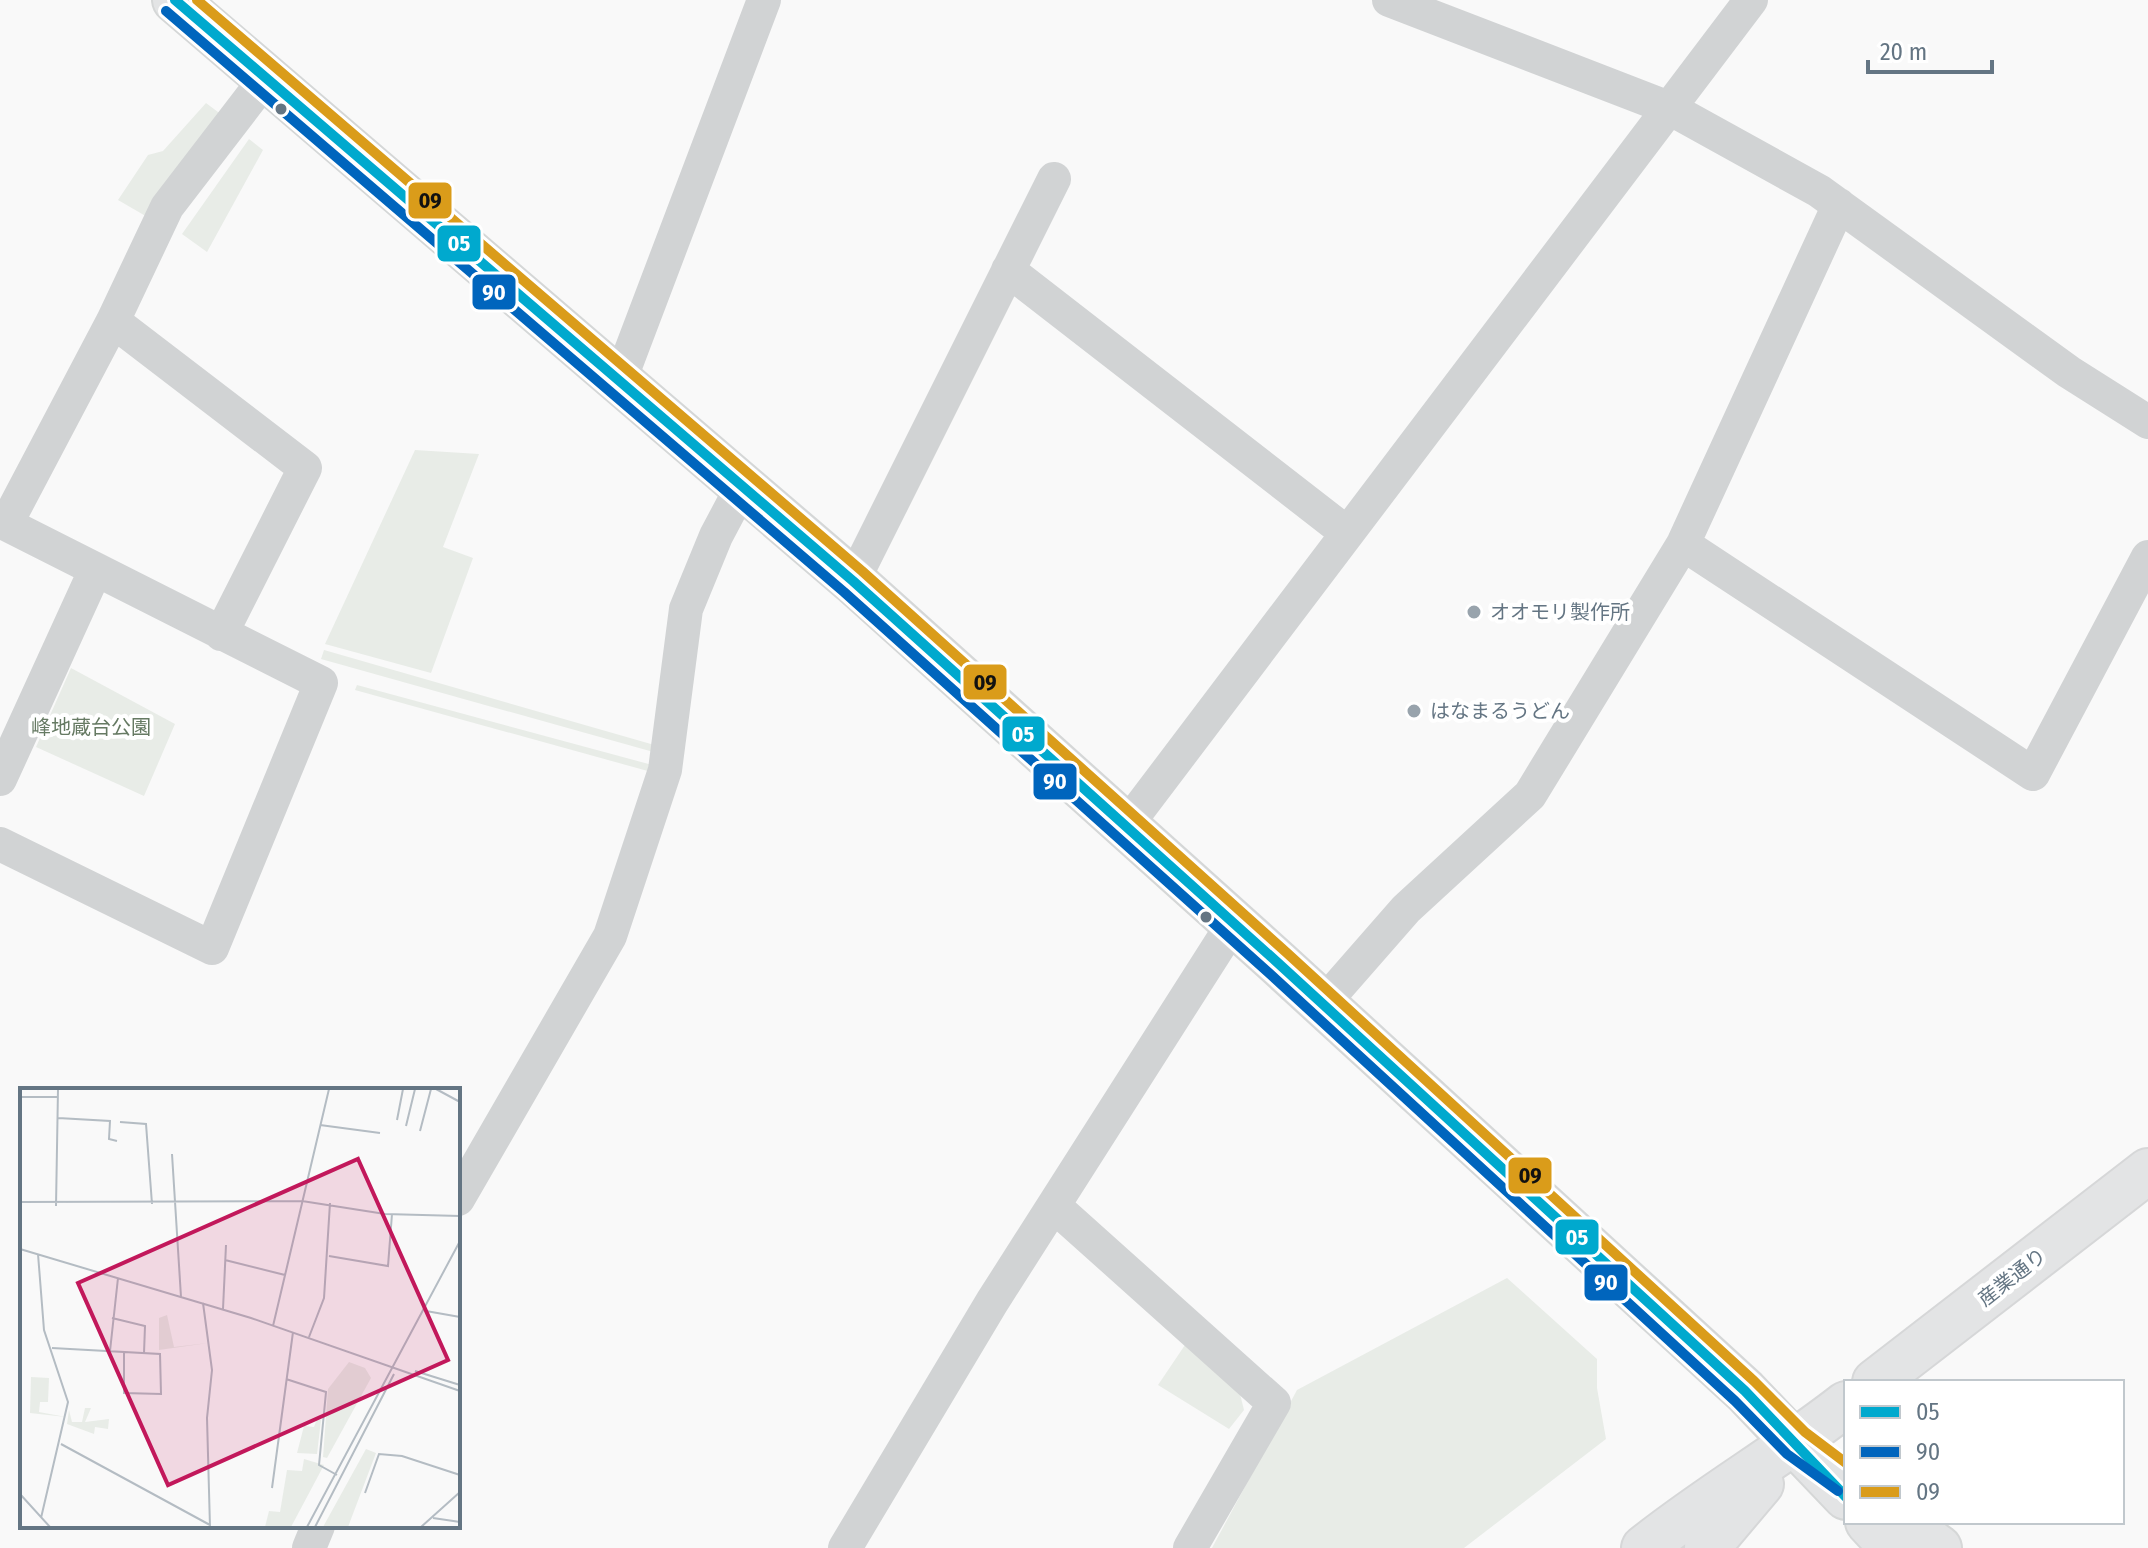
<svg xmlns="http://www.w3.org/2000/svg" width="2148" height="1548" font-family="'Fira Sans Condensed','Noto Sans JP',sans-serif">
<rect width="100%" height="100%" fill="#f9f9f9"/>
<!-- green -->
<path fill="#e8ece7" d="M206,103l16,12 -73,103 -31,-18 30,-45 15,-4z
M249,139l14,11 -56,102 -25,-18z
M415,450l64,4 -36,93 30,11 -42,115 -106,-29z
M324,650l334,96 -1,7 -336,-94z
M71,668l104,56 -31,72 -108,-49z
M357,685l299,81 -1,7 -300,-83z
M1507,1278l90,81v29l9,51 -142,109h-252l85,-158z
M1185,1345l55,49 4,16 -15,19 -71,-44z"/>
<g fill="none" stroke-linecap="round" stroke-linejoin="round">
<defs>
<path id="secondary" d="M1875,1382l273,-211
M1644,1548c65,-52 137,-93 202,-144
M1707,1548l54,-64"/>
<path id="highway" d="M175,0l678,581 425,382 467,428 101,106
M1868,1522l24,26
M1903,1522l36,26"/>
</defs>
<!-- secondary casing -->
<use href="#secondary" stroke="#d6d7d8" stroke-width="48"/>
<!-- highway casing -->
<use href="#highway" stroke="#d5d7d7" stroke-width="48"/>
<!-- street -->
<path stroke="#d1d3d4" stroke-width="34" d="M1389,0l280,108 150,83 250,181 79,50
M1008,270l339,263
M113,321l192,147 -84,166
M620,380l144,-380
M0,521l321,162 -109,265 -212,-104
M6,524l107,-203 54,-114 99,-129
M1683,544l350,230 115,-217
M853,581l201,-402
M0,779l95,-208
M1126,826l625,-826
M1322,1005l84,-96 124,-114 153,-251 156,-339
M458,1199l152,-263 55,-166 21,-161 30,-73 27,-51
M1054,1206l220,197 -84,145
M309,1548l9,-22
M845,1548l147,-246 241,-378"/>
<!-- secondary -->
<use href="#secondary" stroke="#e3e4e5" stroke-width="44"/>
<!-- highway -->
<use href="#highway" stroke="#e3e4e5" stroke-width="44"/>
<defs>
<path id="bus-1" d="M175,0l678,581 425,382 467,428 101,106"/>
<path id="bus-2" d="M166,11l678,581 425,381 466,428 52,53 51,37"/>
<path id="bus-3" d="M197,0l665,571 425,382 467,428 51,51 41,31"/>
</defs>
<!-- bus-1 casing -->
<use href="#bus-1" stroke="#fff" stroke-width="16"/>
<!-- bus-2 casing -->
<use href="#bus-2" stroke="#fff" stroke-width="16"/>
<!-- bus-3 casing -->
<use href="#bus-3" stroke="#fff" stroke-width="16"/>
<!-- bus-1 -->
<use href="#bus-1" stroke="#00a9ce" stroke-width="10"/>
<!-- bus-2 -->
<use href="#bus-2" stroke="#0065bd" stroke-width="10"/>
<!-- bus-3 -->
<use href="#bus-3" stroke="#da9c1a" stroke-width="10"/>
</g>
<!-- markers -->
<g fill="#647583" stroke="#fff" stroke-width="3">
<circle cx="281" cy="109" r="7"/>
<circle cx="1206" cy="917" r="7"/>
</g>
<g fill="#98a3ac" stroke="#fff" stroke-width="3">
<circle cx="1474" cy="612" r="8"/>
<circle cx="1414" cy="711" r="8"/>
</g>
<g text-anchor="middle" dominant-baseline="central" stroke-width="8" stroke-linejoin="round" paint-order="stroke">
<!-- poi labels -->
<g font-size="20" fill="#647583" stroke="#fff" text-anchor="start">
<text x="1490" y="612">オオモリ製作所</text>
<text x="1430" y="711">はなまるうどん</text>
</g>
<!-- park labels -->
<g font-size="20" fill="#667a63" stroke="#fff">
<text x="91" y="727">峰地蔵台公園</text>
</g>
<!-- street labels -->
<g font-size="20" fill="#647583" stroke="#fff">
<text transform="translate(2012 1277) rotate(-38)">産業通り</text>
</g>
</g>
<!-- overview -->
<g transform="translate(20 1088)">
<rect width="440" height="440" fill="#f9f9f9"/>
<path d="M147,227l7,32 34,-4 -49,7v-32zM329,274l16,6 6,10 -44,80 -4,-1 5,-68zM11,289l18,1 -1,24h-8l-1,10 27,5 -36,-4zM65,320h6l-6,14 24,-3 -1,10 -13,-2 -1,7 -27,-10 2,-14 3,12h10zM297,331l4,1 -4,34 -20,-1 7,-27 10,1zM346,361l10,4 -28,74h-25zM284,371l20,6 -33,62h-26l4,-16 11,1 7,-42 15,1z" fill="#e8ece7"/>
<path fill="none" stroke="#b4bcc3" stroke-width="2" d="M416,1l24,13M0,9h38M38,30l52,3 -1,18 8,2M377,32l6,-31M100,34l26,2 6,80M300,37l60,8M386,38l9,-37M400,43l11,-42M152,66l9,143M0,114l282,-1 83,13 75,2M36,118l2,-117M0,161l231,69 209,73M18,166l6,76 24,72 -27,116M309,168l59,10 4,-52M205,172l60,15M183,215l9,67 -5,48 3,109M203,221l3,-64M406,223l34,6M92,230l33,8 -1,27M253,238l56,-237M289,249l15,-39 6,-95M32,260l108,6 1,40 -37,-1v-41M90,263l8,-73M395,283l45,14M266,291l40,13 -7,73 18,10M41,356l149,81M252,400l21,-156M345,405l14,-39 23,2 58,19M0,406l30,33M413,430l27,4M287,439l153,-286M295,439l79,-153M401,439l39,-35"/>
<path fill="#c2185b" fill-opacity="0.15" stroke="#c2185b" stroke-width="4" d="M338,71l90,201 -280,125 -90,-202z"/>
<rect width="440" height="440" fill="none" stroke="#647583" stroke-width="4"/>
</g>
<g stroke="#fff" stroke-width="3">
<rect x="407" y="181" width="46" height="39" rx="8" fill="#da9c1a"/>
<rect x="436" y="224" width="46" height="39" rx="8" fill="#00a9ce"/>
<rect x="471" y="273" width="46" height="38" rx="8" fill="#0065bd"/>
<rect x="962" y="663" width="46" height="38" rx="8" fill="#da9c1a"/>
<rect x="1001" y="715" width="45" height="38" rx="8" fill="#00a9ce"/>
<rect x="1032" y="762" width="46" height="39" rx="8" fill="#0065bd"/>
<rect x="1507" y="1156" width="46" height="39" rx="8" fill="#da9c1a"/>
<rect x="1554" y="1218" width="46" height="38" rx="8" fill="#00a9ce"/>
<rect x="1583" y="1263" width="46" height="39" rx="8" fill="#0065bd"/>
</g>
<g font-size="22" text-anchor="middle" font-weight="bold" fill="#fff">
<text x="459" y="251">05</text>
<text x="494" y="300">90</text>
<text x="1023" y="742">05</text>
<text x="1055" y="789">90</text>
<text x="1577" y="1245">05</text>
<text x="1606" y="1290">90</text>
</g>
<g font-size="22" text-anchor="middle" font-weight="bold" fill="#111">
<text x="430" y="208">09</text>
<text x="985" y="690">09</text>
<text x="1530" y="1183">09</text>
</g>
<!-- legend -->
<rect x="1844" y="1380" width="280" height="144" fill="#ffffff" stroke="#c1c8cd" stroke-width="2"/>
<rect x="1860" y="1406" width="40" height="12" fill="#00a9ce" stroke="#c1c8cd" stroke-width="2"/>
<text x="1916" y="1420" font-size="24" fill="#647583">05</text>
<rect x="1860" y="1446" width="40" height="12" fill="#0065bd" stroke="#c1c8cd" stroke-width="2"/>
<text x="1916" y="1460" font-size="24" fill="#647583">90</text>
<rect x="1860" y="1486" width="40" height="12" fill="#da9c1a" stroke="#c1c8cd" stroke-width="2"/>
<text x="1916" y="1500" font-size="24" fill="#647583">09</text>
<!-- scale -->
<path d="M1868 60v12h124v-12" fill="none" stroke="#647583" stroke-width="4"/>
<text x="1880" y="60" font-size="24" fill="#647583" stroke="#ffffff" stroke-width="6" paint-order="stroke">20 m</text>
</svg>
